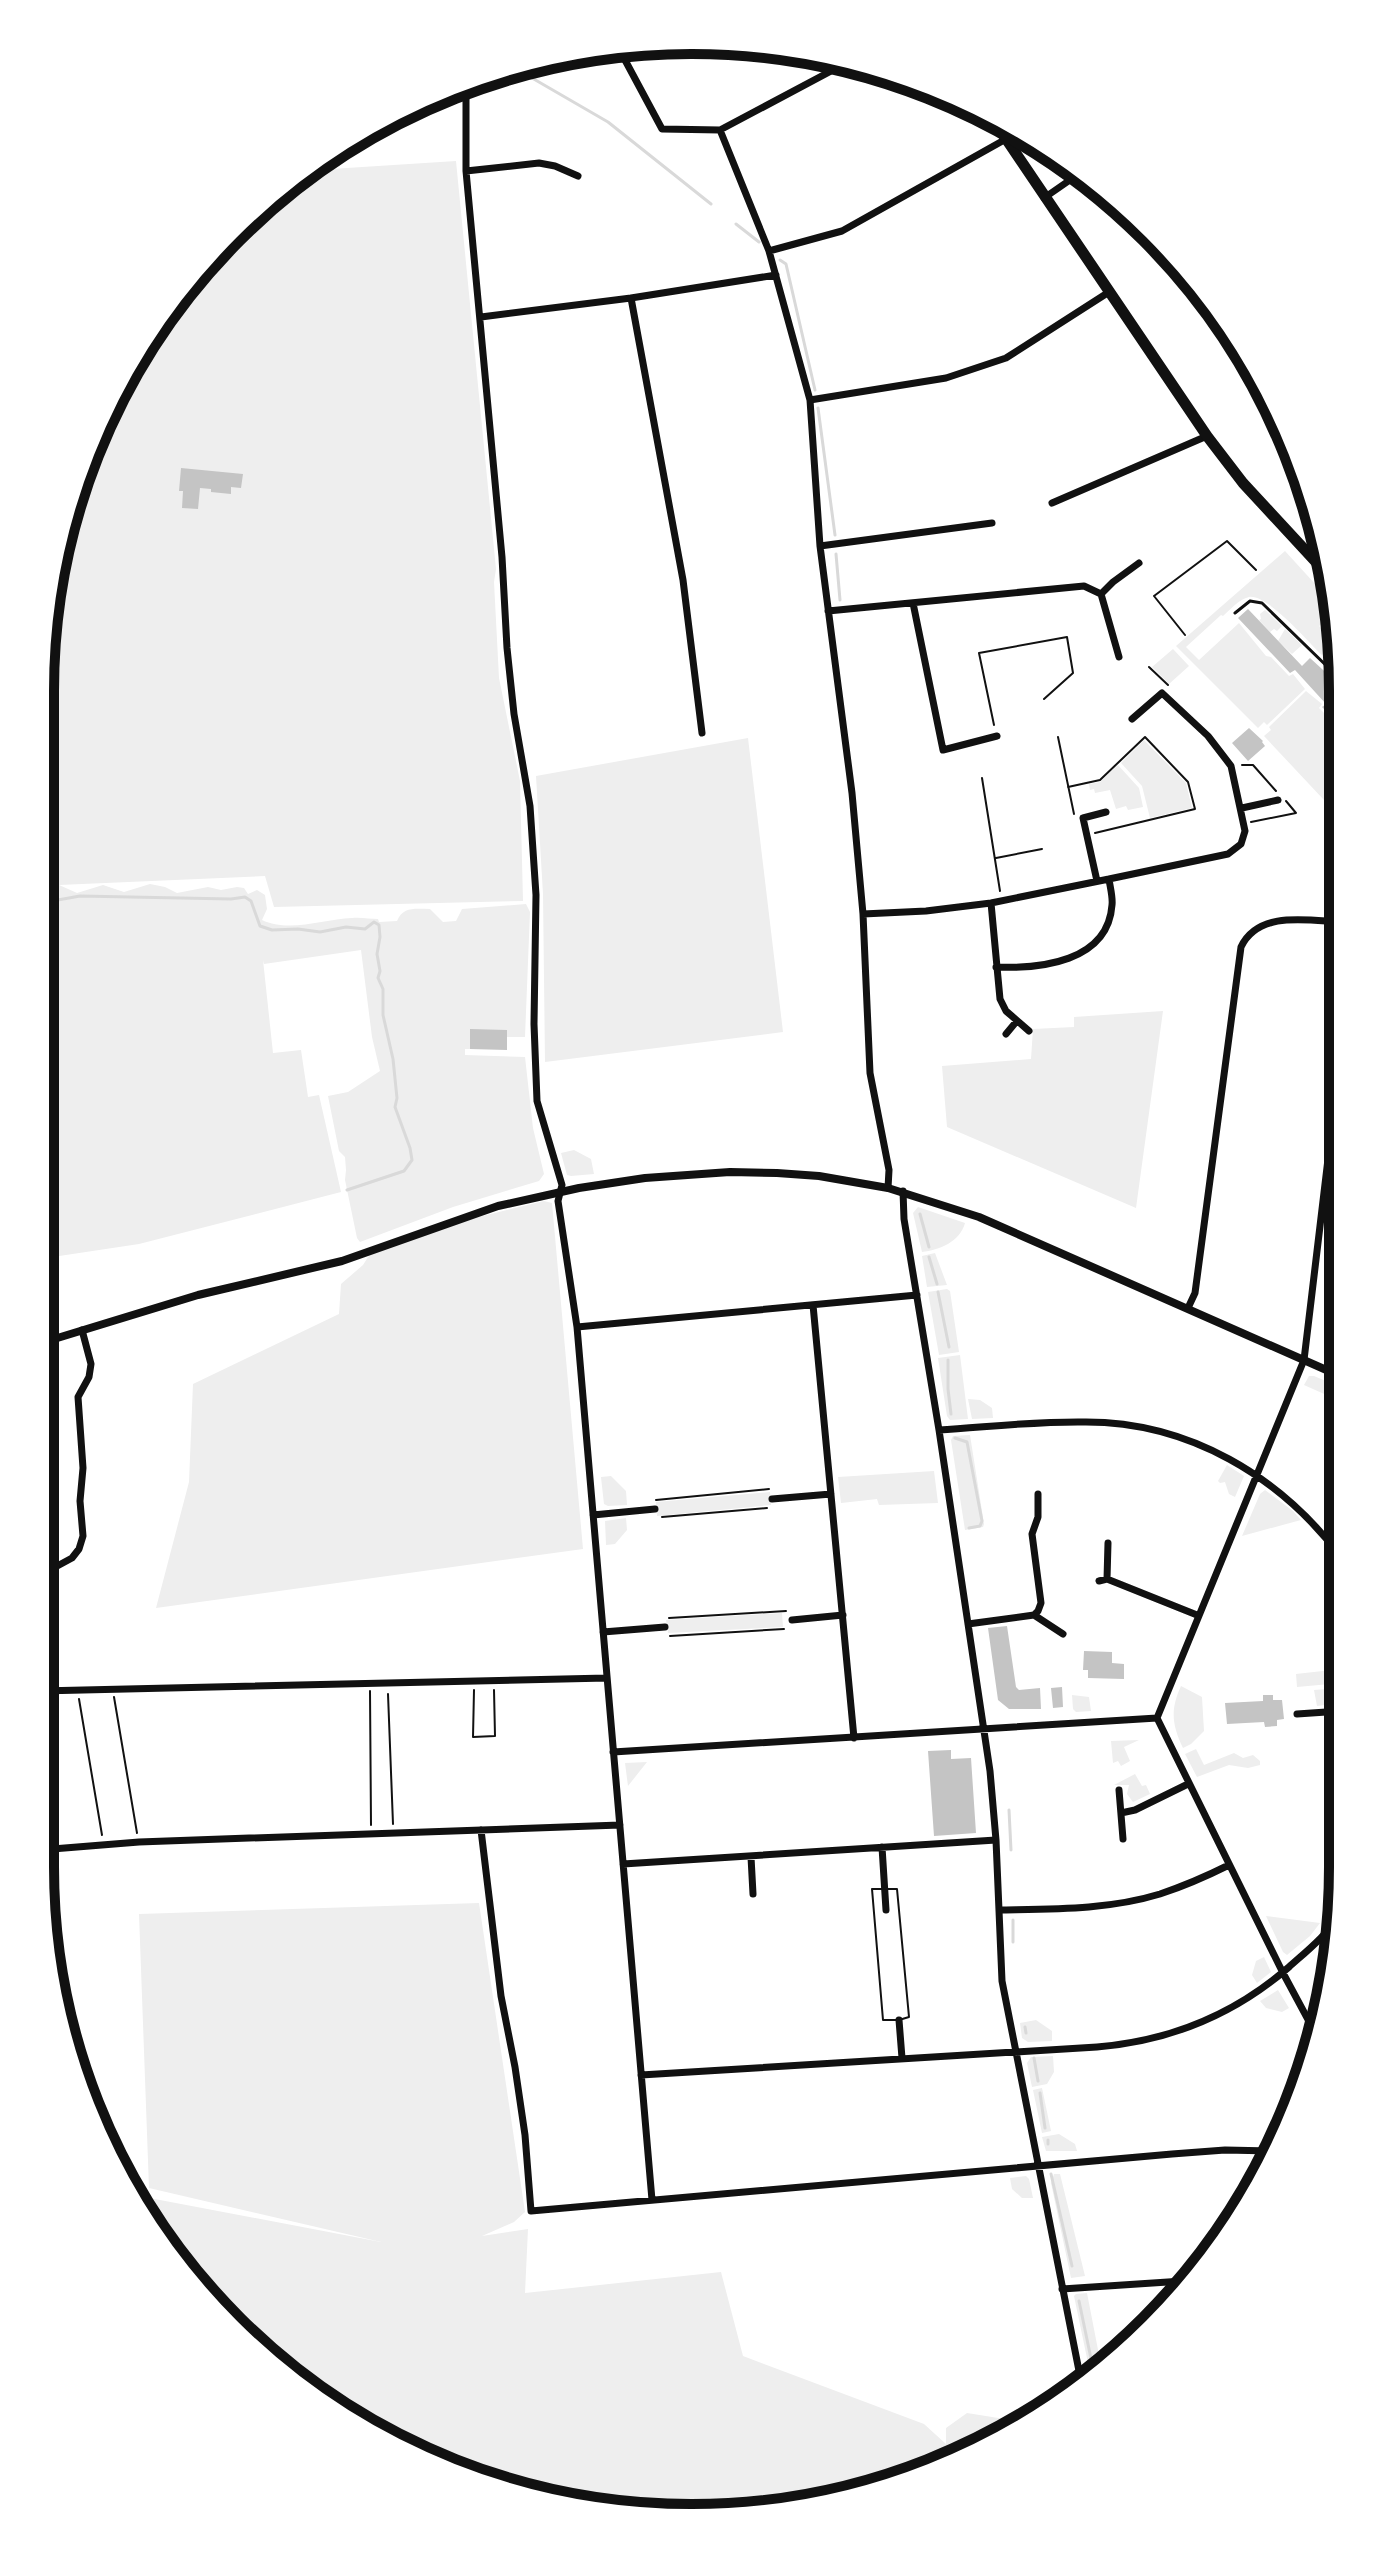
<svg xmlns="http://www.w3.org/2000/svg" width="1383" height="2558" font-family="'PT Sans Narrow',sans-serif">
<rect width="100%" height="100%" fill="#fff"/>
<!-- green -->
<path fill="#eee" d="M456,161l40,408 -2,13 5,96 21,103 3,120 -249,6 -9,-31 -206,9 18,8 26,-8 21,7 26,-8 15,3 12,6 31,-6 13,3 16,-3 7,1 4,6 9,-4 8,5 2,14 -5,11c27,13 62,-1 90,-2 9,-1 18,1 26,1l1,3 18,-1c6,-15 19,-12 33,-12l13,13 13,-1 6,-12 64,-5 4,8 -5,125h-18v-7h-37v19h-5v6l60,2 8,71 11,46 -5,7 -86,26 -93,35 -3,-4 -12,-58 1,-10 -1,-13 -6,-6 -11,-55 20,-4 32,-21 -8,-34 -11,-87 -97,14 -1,-4 10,93 28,-3 7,47 11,-2 22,97 -202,52 -93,14 -5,-23v-586l21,-127 65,-156 74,-104 94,-87 5,-4z
M1285,551l52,57 1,7 -3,-3 -16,14 10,11 5,-4 4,4v4l-16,14c-14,-13 -54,-61 -73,-58 -10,2 -19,13 -26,19l-2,-1 -35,32 13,13 40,-37 27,33 5,1 18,19 4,-2 12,15 -38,36 -3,-3 -6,6 -82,-82z
M1265,610l17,16 -5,5 -3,-2 -4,3 -11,-12 2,-1 -1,-5z
M1285,629l17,16 -10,9 -14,-13z
M1173,649l16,17 -20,18 -17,-17z
M1306,691l16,13 -3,4 19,19v64l-7,7 7,8v9l-74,-79 7,-6 -2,-3z
M748,738l35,294 -238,30 -2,-168 -7,-118z
M1144,740l42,43 6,25 -42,10 -8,-32 -21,-23z
M1118,765l21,23 4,19 -15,3 -2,-4 -10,3 -6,-19 -15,3 -1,-4 -4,1 -1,-6 11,-2z
M1163,1011l-27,197 -189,-81 -5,-61 89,-7 2,-30 41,-2v-10z
M574,1150l17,9 3,15 -23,2 -4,-1 -6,-22z
M544,1201l8,2 31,346 -427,59 33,-126 4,-98 146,-70 2,-30 22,-19 7,-11 80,-30z
M918,1207l47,16c-5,19 -26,27 -43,29l-9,-39z
M935,1253l12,32 -20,2 -5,-31z
M947,1289l3,2 9,61 -20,3 -11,-63z
M960,1355l8,64 -18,1 -3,-4 -9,-58z
M1309,1376h5l26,11v14l-36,-16z
M968,1399l12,1 12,8 1,10 -21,1z
M970,1435l14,89 -1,3 -18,3 -14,-90 2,-4z
M1227,1465l17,11 -9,21 -6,-3 -4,-12 -5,1 -2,-2z
M934,1471l4,32 -59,2 -2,-6 -36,4 -3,-26z
M611,1476l15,15 1,14 -19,1 -4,-2 -3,-27z
M1265,1490l28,21 8,9 -59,16 18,-42z
M770,1492l1,13 -114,11 -1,-14z
M626,1518l1,12 -12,14 -9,1 -1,-24z
M782,1613l1,14 -115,6 -2,-13z
M1341,1669v14l-44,4 -1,-13z
M1181,1686l21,11 2,34 -13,13 -8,4c-11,-23 -13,-38 -2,-62z
M1341,1688v15l-24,3 -3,-16z
M1072,1695l17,2 2,14 -15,1 -3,-3z
M1139,1740l-15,7 6,14 -9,5 -3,-5 -5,2 -2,-22z
M1196,1749l8,16 30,-12 9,5 10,-3 7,6v4l-12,3 -19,-3 -32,12 -12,-23z
M647,1762l-19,24 -3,-23z
M1135,1774l7,12 4,-1 4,9 -17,8 -6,-8 2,-9h-15z
M479,1903l46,309 -11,10 -32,14 46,-7 -3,64 196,-21 22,84 181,68 22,20v-16l21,-15 50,8 -76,47 -206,49 -212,-21 -193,-88 -155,-145 -36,-67 242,46 -232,-54 -10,-274z
M1266,1916l54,7 -10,13 -23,19 -4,-3z
M1264,1957l7,15 -14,11 -5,-8 4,-14z
M1278,1990l11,18 -7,4 -16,-4 -6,-7z
M1036,2020l16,11v10l-24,1 -6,-4 -2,-15z
M1053,2056l1,16 -7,12 -15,3 -5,-24 4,-6z
M1042,2088l9,43 -9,2 -9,-43z
M1059,2134l16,10 2,7h-31l-4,-14z
M1054,2174h6l25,102 -14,2 -20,-95z
M1026,2176l3,3 4,19h-11l-10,-9 -2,-11z
M1087,2293l13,67 -12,3 -14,-67 2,-2z"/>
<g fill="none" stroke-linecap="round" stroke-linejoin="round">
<!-- stream -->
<path stroke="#d9d9d9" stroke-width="3" d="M513,67l95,55 103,82
M736,224l23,18
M780,260l6,4 29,126
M818,408l17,127
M836,554l4,46
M41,903l39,-7 151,3 14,-2 6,4 9,25 12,4 26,-1 22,3 26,-5 19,2 9,-7 5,3 1,12 -3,17 3,17 -2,7 5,11v26l10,44 4,39 -2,9 15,41 2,12 -8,11 -57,19
M920,1214l9,33
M929,1257l8,27
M938,1292l11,55
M948,1360v29l3,25
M955,1438l12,4 15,79 -2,5 -11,2
M1009,1810l2,40
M1013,1920v22
M1025,2027l1,6
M1034,2058l4,23
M1040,2093l5,35
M1048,2140v4
M1051,2174l21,92
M1079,2301l15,72"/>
</g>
<!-- building -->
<path fill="#c4c4c4" d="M181,468l62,6 -2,14 -10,-1v7l-20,-2v-3l-11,-1 -2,21 -16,-1 1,-17h-4z
M1248,609l54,57 8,-8 24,22 4,9 -4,3 -4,-4 -3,3 11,13v19l-16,-16 4,-3 -31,-34 -5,3 -52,-55z
M1249,728l14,13 -1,1 3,4 -17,15 -16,-18z
M470,1029l37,1v20l-37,-1z
M1007,1626l9,61 3,3 21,-2 1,21h-32l-11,-9 -10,-72z
M1084,1651l28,1v11l12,1v15l-36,-1v-8h-5z
M1062,1687l1,20 -10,1 -2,-20z
M1263,1695h10v5h9l2,19 -7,1v6l-12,1 -1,-5 -37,2 -2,-21 38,-2z
M951,1750v9l20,-1 5,75 -42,3 -6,-85z"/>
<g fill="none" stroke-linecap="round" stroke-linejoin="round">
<!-- path -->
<path stroke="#111" stroke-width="2" d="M1185,635l-31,-39 73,-55 29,29
M1149,667l19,18
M994,725l-15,-72 88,-16 6,36 -29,26
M1058,737l16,77
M1242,765h11l23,26
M982,778l18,113
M1068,787l32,-7 45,-43 43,45 7,27 -100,24
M1251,822l45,-9 -10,-12
M996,858l46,-9
M656,1500l113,-11
M662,1517l105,-9
M669,1618l117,-7
M670,1636l114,-7
M474,1690l-1,47 22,-1 -1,-46
M370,1691l1,134
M388,1694l5,130
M114,1697l23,136
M79,1699l23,136
M872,1889h25l12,128 -10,3h-16z"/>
<!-- service -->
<path stroke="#111" stroke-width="3" d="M1235,613l15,-12 12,2 76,74
M1329,667l9,-9"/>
<!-- minor -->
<path stroke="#111" stroke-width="7" d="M618,47l44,82 58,1 128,-68
M466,84v87l36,386 5,91 7,66 16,92 6,89 -2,129 3,77 25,84 -4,16 19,126 75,873
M720,130l49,121 41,149 10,146 32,247 11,121 7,159 19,97 -1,18
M1056,155l16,23
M466,171l73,-8 16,3 23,10
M1044,198l36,-25
M769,251l73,-20 164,-92
M631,298l52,282 19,153
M481,317l150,-19 145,-23
M810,400l136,-22 60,-20 103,-66
M1052,503l155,-67
M820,546l172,-23
M1101,594l12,-12 26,-19
M913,603l30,147 54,-14
M828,611l256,-25 17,8 18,63
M1242,808l36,-8
M1109,879l119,-25 13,-10 4,-13 -14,-65 -23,-30 -46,-43 -30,26
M1097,881l-14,-63 23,-6
M991,903l9,96 6,12 23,20
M863,914l63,-3 65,-8 118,-24c1,8 4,18 3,26 -4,57 -72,64 -116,62
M1006,1034l10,-12
M903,1191l1,28 35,211 51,341 6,69 6,141 79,400
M813,1305l41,433
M1188,1308l7,-15 46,-346c17,-36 65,-27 97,-25
M577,1327l340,-32
M939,1430c49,-3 98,-9 147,-8 103,0 194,54 255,135
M772,1499l59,-5
M593,1515l62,-6
M1107,1579l90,36
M1099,1581l8,-2 1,-36
M45,1597l-1,-16 4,-10 24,-13 7,-9 4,-13 -3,-35 3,-33 -5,-71 11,-20 2,-13 -9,-34
M1034,1615l4,-4 3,-8 -9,-69 6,-17v-23
M792,1620l51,-5
M968,1624l66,-9 29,19
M603,1632l62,-5
M40,1691l567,-13
M1297,1714l44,-3
M613,1752l544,-34
M1119,1790l4,49
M1121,1813l14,-3 53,-26
M481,1830l20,166 14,71 10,68 6,76 641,-57 53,-4 48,1
M882,1847l4,63
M40,1850l99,-8 481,-17
M751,1857l2,37
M623,1864l373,-24
M999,1910c54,-1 109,0 161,-16 24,-8 47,-18 69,-29
M899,2020l3,38
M1319,2040l-36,-67 -126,-255 147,-358 35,-293
M641,2075l456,-28c72,-6 138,-33 192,-80 19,-17 38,-32 52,-54
M1062,2289l121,-8"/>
<!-- tertiary -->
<path stroke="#111" stroke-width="8" d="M41,1343l157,-48 144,-34 156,-55 81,-18 66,-10 85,-6 47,1 42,3 69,12 91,29 361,159"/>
<!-- primary -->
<path stroke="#111" stroke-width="11" d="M990,115l217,321 36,47 86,93"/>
</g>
<!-- crop -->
<path d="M0 0H1383V2558H0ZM691 54H692A637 637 0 0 1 1329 691V1867A637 637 0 0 1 692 2504H691A637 637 0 0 1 54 1867V691A637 637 0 0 1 691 54Z" fill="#fff" fill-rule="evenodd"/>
<path fill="none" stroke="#111" stroke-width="10" d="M691 54H692A637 637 0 0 1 1329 691V1867A637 637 0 0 1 692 2504H691A637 637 0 0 1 54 1867V691A637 637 0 0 1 691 54Z"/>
</svg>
